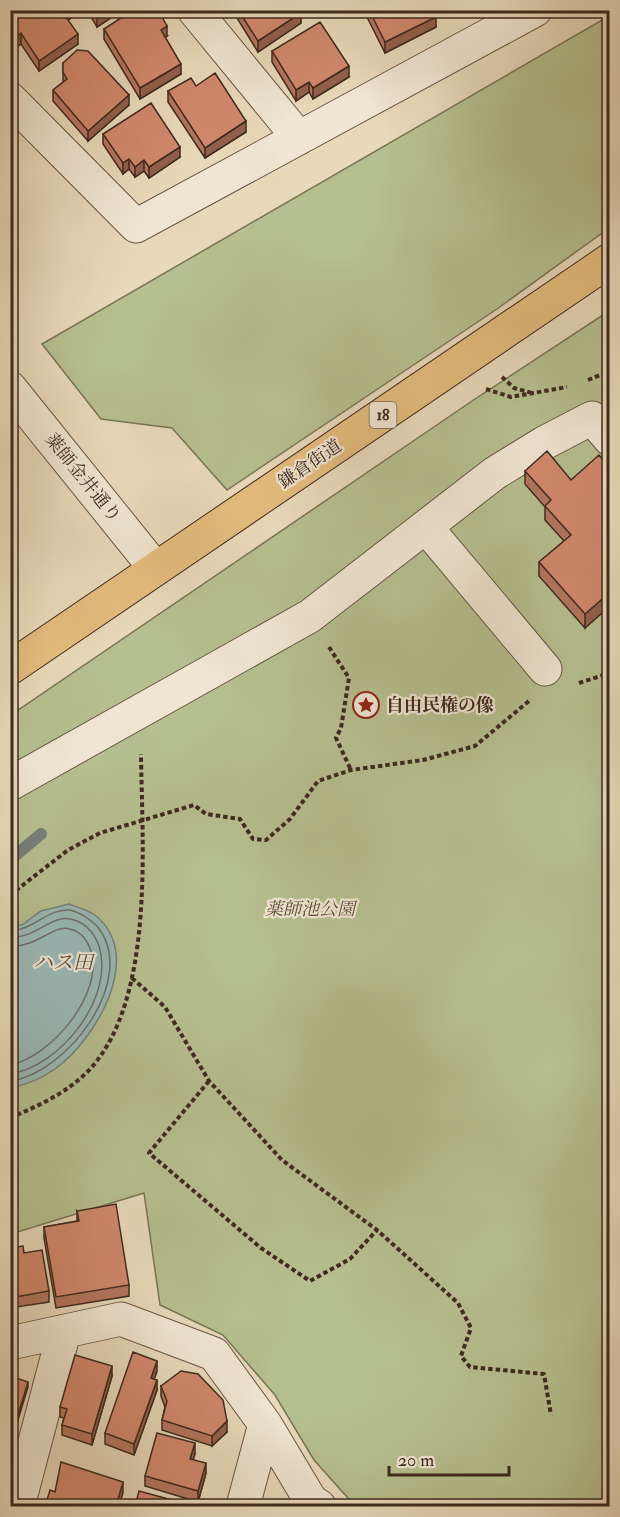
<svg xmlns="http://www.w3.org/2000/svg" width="620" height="1517" font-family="'IM FELL Double Pica','Noto Serif JP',serif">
<rect width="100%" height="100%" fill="#e8d9ba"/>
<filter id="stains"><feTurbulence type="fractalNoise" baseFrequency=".00333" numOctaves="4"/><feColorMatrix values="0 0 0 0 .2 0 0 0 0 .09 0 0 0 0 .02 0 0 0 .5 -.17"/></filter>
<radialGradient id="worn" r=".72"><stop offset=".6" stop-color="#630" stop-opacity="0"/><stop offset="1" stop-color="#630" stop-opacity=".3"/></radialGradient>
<!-- green -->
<path fill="#b6bf8f" stroke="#7a7457" stroke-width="1.5" d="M609,16v212l-112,81 -270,181 -55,-62 -71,-9 -59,-75z
M609,311v1195h-254l-41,-46 -39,-65 -52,-60 -63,-30 -16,-112 -133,41v-519l461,-314z"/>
<!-- water -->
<path fill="#99b9b8" stroke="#757f7b" stroke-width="1.5" d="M69,904c8,3 19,6 26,11 51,41 0,125 -40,154 -14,10 -26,15 -42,18l-3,-1 1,-162 11,1 19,-14z"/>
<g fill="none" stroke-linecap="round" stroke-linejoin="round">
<!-- shore -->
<path stroke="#6c716c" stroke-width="1.5" d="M10,930c22,2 37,-22 60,-20 9,2 20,9 27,16 43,52 -30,148 -87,155
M10,937c25,2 41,-22 60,-18 15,3 24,13 29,27 16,51 -38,120 -89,128
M10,946c27,2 43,-22 60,-17 12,3 17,11 21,22 13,43 -40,106 -81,114"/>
<!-- stream -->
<path stroke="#757f7b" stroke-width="12" d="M10,860l31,-26"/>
<defs>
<path id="minor" d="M194,10l105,128
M10,99l126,127 399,-216
M10,388l145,180
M426,527l119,142
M10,784l300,-168 185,-143 49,-30 48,-25 18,21
M10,1343l111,-24 93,35 51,70 46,77 8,5
M18,1506l46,-174
M243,1506l22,-82"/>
<path id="major" d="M10,668l600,-408"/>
</defs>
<!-- minor casing -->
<use href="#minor" stroke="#685546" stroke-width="35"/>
<!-- major casing -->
<use href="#major" stroke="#3e291f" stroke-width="35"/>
<!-- path -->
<path stroke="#3e291f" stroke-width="4" stroke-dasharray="4.5 3" stroke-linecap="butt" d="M502,377l12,11 18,5
M588,380l22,-9
M486,389l25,8 56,-10
M329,647l20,31 -8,50 -5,10 15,32
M579,683l31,-10
M10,895l58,-45 32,-17 94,-28 12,9 34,5 13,20 13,1 24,-21 28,-38 33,-11 72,-10 52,-14 54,-45
M10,910v13
M132,978l33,29 44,74 73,79 95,70 81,73 13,25 -10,28 9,11 74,7 7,41
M209,1081l-60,72 112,95 49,33 40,-22 27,-29
M10,1118c30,-13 59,-26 81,-50 64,-72 51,-224 50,-314"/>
<!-- minor -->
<use href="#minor" stroke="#f0e6d2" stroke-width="33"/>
<!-- major -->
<use href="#major" stroke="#e4bc7d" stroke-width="33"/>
</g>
<!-- wall -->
<path fill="#b4755e" stroke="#3e291f" stroke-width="1.5" d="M10,10h61v8l-3,2 10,24 -39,27 -18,-27 -9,6 -2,-1z
M87,10h36l-26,17z
M236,10h63l2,13 -43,29 -21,-34z
M366,10h67l3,17 -51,26 -19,-38z
M104,29l63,7 -2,1 16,37 -41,25 -36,-60z
M272,51l77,26 -36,22 -4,-7 -13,9 -24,-39z
M63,63l66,42 -41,36 -35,-40v-11l10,-8z
M196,86l50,46 -41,26 -37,-56v-11z
M103,134l77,23 -31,21 -5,-7 -9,6 -6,-8 -6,5 -20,-30z
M609,467l-24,161 -46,-52v-14l25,-21 -19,-21v-13l-20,-23v-13l46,9z
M77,1211l52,74v11l-73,12 -12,-70v-11l33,-6z
M10,1248l14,5 25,38v11l-39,6z
M157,1371l-3,8 3,11 -23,65 -29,-11v-11z
M112,1376l-20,69 -30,-10v-10l2,-7 -4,-1v-10z
M161,1386l66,46 -15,14 -50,-16v-10l3,-13 -4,-11z
M195,1454l-2,5 13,14 -8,29 -53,-16v-10z"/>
<!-- shaded-wall -->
<path fill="#925f4c" stroke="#3e291f" stroke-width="1.5" d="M67,10h4v8l-8,5v-10z
M106,10h17l-26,17v-11z
M301,13v10l-43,29v-11z
M436,17v10l-51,26v-11z
M167,26v10l-6,4v-10z
M21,33v11l-9,6v-10z
M78,34v10l-39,27v-10z
M181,64v10l-41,25v-11z
M349,66v11l-36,22v-11z
M309,82v10l-13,9v-11z
M129,95v10l-41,36v-10z
M246,121v11l-41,26v-10z
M180,147v10l-31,21v-11z
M129,159v10l-6,5v-11z
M144,160v11l-9,6v-10z
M609,570v14l-4,-10z
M609,593v14l-24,21v-14z
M157,1361v10l-6,17v-10z
M112,1366v10l-20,69v-11z
M157,1380v10l-23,65v-11z
M28,1382v5l-16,53v-6z
M227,1421v11l-15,14v-10z
M195,1443v11l-5,15v-10z
M206,1463v10l-8,29v-11z
M123,1482v11l-4,13h-3z"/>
<!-- building -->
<path fill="#d1886d" stroke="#3e291f" stroke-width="1.5" d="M10,10h57l-4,3 15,21 -39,27 -18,-28 -9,7 -2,-2z
M94,10h12l-9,6z
M133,10h25l9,16 -6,4 20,34 -41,24 -36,-59z
M238,10h61l2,3 -43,28z
M369,10h64l3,7 -51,25z
M320,22l29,44 -36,22 -4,-6 -13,8 -24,-39z
M77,50l11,1 41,44 -41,36 -35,-41 14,-11 -4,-7v-9z
M215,73l31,48 -41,27 -37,-57 23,-13 5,8z
M151,103l29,44 -31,20 -5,-7 -9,7 -6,-8 -6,4 -20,-29z
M547,451l24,29 28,-25 10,12v103l-4,4 4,6v13l-24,21 -46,-52 32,-27 -26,-29 6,-6 -26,-29z
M116,1204l13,81 -73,12 -12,-70 35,-6 -2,-10z
M23,1246l1,7 18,-3 7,41 -39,7v-50z
M133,1352l24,9 -6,17 6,2 -23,64 -29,-11z
M75,1355l37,11 -20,68 -30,-9 5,-16 -7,-2z
M181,1371l17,3 25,26 4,21 -15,15 -50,-16 5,-19 -6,-15z
M10,1376l18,6 -16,52 -2,-1z
M157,1433l38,10 -5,16 16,4 -8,28 -53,-15z
M61,1462l62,20 -7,24h-67l-2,-6 3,-10 5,2z
M139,1491l55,15h-59z"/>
<!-- icons -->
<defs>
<symbol id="sight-ring" viewBox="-11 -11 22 22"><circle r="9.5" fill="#f0e6d2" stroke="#8f2418" stroke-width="1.5"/><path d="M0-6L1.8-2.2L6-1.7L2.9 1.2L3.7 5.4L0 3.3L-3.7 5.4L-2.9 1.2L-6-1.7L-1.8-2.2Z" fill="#8f2418"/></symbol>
</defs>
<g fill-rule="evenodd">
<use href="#sight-ring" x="351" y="690" width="30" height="30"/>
</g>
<g text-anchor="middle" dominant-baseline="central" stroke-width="4.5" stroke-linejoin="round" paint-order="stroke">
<!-- shield labels -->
<rect fill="#f0e6d2" stroke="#736255" stroke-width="1.5" x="369.5" y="402" width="27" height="26" rx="4.5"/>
<g font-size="16" font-weight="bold" fill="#3e291f">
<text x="383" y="415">18</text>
</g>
<!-- street labels -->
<g font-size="18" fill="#3e291f" stroke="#f0e6d2">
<text transform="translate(310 464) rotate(-34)">鎌倉街道</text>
<text transform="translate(83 478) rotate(51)">薬師金井通り</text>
</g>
<!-- poi labels -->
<g font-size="18" font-weight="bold" fill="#3e291f" stroke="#f0e6d2" text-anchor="start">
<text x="386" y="705">自由民権の像</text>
</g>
<!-- park labels -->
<g font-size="18" font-style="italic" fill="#5c4e3b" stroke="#f0e6d2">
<text x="310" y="909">薬師池公園</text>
</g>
<!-- water labels -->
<g font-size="20" font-style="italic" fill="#554d45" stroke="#f0e6d2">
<text x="63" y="962">ハス田</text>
</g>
</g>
<!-- margin -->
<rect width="620" height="1517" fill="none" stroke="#e8d9ba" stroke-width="36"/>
<rect x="12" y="12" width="596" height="1493" fill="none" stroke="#3e291f" stroke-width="3"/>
<rect x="18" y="18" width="584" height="1481" fill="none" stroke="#3e291f" stroke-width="1.5"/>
<!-- scale -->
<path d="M389 1466v9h120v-9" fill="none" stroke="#3e291f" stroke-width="3"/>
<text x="398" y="1466" font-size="18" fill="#3e291f" stroke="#f0e6d2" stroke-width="4.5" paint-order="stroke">20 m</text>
<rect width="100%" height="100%" filter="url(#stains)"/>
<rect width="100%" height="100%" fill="url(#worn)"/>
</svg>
